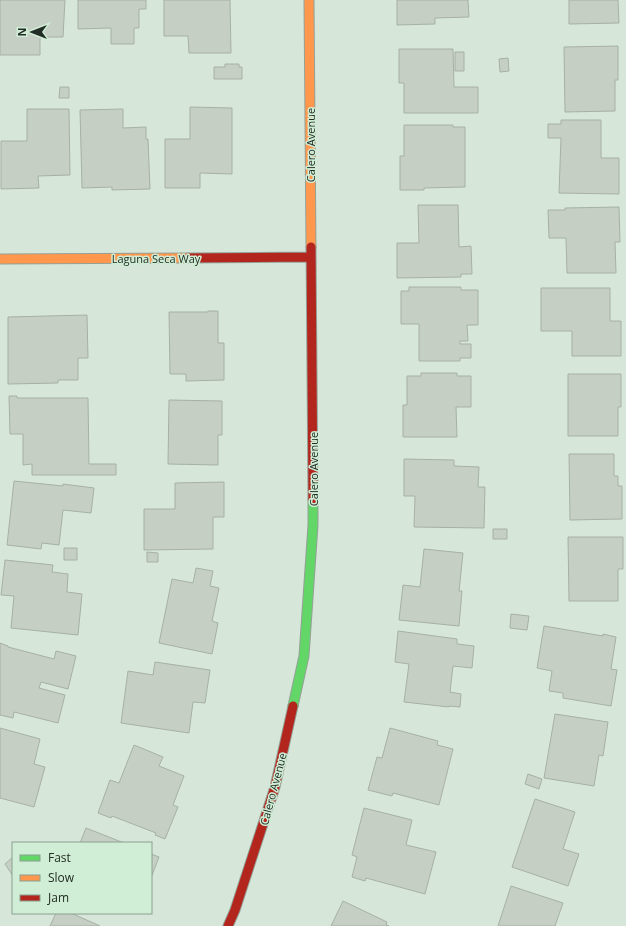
<svg xmlns="http://www.w3.org/2000/svg" width="626" height="926" font-family="'Open Sans',sans-serif">
<rect width="100%" height="100%" fill="#d6e7da"/>
<!-- building -->
<path fill="#c6cfc3" stroke="#a7b0a5" d="M0,0h65l-2,37h-23v18h-40z
M78,0h68v9h-7v19h-5v16h-23v-16l-33,1z
M164,0h66l1,53h-42l-1,-17h-24z
M397,0h71l1,17 -34,1v6l-38,1z
M569,0h49l1,23 -50,1z
M618,46v34h-3v31l-50,1 -1,-65z
M399,49h54l1,38h24v26h-74v-30h-5z
M455,52h9v19h-9z
M508,58l1,13 -9,1 -1,-13z
M225,64h14v3h3v12h-28v-12h11z
M60,87h9v11h-10z
M190,107l42,1v66l-32,-1v15h-35v-49h25z
M27,109h42l1,66 -32,1 1,12 -38,1v-48h26z
M123,109v19l23,-1v12h2l2,50 -38,1v-3l-30,1 -2,-78z
M561,120h40v38h18v36l-60,-1 2,-55h-13v-14h13z
M404,125h49v2h12v60l-41,1v2h-24v-34h4z
M418,205h40l1,42 12,-1 1,28h-11v3l-64,1v-35h22z
M619,207l1,35h-5l1,31h-49l-1,-35h-17l-1,-28h17v-2z
M409,287h52v3h17v35h-11l1,16h-8v3h11v14h-11v3h-41v-37h-18v-33h8z
M541,288h69v33h11v35h-49v-25h-31z
M208,311h10v32h6v37l-38,1v-7h-16l-1,-62h39z
M87,315l1,43h-10v22h-20v3l-50,1v-67z
M421,373h36v3h14v31h-15l1,30h-54v-32h4v-29h14z
M568,374h53v33h-3v29h-50z
M9,396h8v2h71l1,66h27v11h-84v-11l-9,1v-31h-13z
M169,400l53,1v34h-4v30l-50,-1z
M569,454h45v22h4v10h4v33l-52,1z
M404,459l50,1v6l25,1 -1,20h7l-1,41 -70,-1 1,-31h-11z
M14,481l49,5v-2l31,4 -3,25 -28,-3 -4,35 -17,-2 -1,6 -34,-4z
M224,482v35h-11v32l-69,1v-41h31v-26z
M493,529h14v10h-14z
M568,537h55v32h-5v32h-49z
M64,548h13v12h-13z
M424,549l39,4 -4,38h3l-3,35 -60,-6 4,-35 17,2z
M147,552l11,1v9h-11z
M5,560l48,5 -1,7 16,2 -1,18 15,2 -4,41 -67,-7 3,-32 -13,-1z
M196,568l17,3 -3,15 9,2 -7,33 6,2 -6,31 -53,-11 13,-64 21,4z
M511,614l18,2 -2,14 -17,-2z
M544,626l59,10v-2l13,3 -5,32 6,1 -6,36 -48,-8v-5l-14,-2 3,-20 -15,-3z
M398,631l59,8v5l17,2 -2,22 -19,-2 -3,26 11,2 -1,13 -11,-1v1l-45,-5 5,-38 -14,-2z
M0,643l8,3v1l46,12 2,-8 20,5 -8,33 -27,-7 -2,6 26,7 -7,28 -44,-11 -1,6 -13,-3z
M155,662l55,8 -5,33 -12,-1 -4,31 -68,-10 7,-52 25,4z
M555,714l53,8 -5,34 -4,-1 -5,31 -50,-8z
M0,728l40,11 -6,25 11,3 -11,40 -34,-9z
M390,728l48,13 -1,4 16,4 -14,56 -46,-12 -1,3 -24,-6 9,-33 5,1z
M134,745l29,12 -4,9 25,10 -11,29 5,2 -13,32 -10,-4 1,-2 -44,-17 -1,2 -13,-5 12,-33 9,3z
M528,774l14,5 -3,10 -14,-5z
M535,799l40,13 -12,37 16,5 -11,32 -56,-19z
M364,808l48,12 -6,25 30,7 -11,42 -59,-16 -1,3 -13,-4 5,-20 -5,-2z
M86,828l38,15h-44z
M151,854l8,3 -8,21z
M13,857v19l-8,-12z
M511,886l52,17 -8,23h-57z
M343,901l44,21 -1,3 3,1h-58z
M56,913h15l29,13h-50z"/>
<g fill="none" stroke-linecap="round" stroke-linejoin="round">
<defs>
<path id="fast" d="M293,706l11,-50 9,-131v-25"/>
<path id="slow" d="M309,0l2,247
M0,259l188,-1"/>
<path id="jam" d="M311,247l2,253
M188,258l123,-1
M228,926l7,-16 40,-123 18,-81"/>
</defs>
<!-- fast casing -->
<use href="#fast" stroke="#94a197" stroke-width="11"/>
<!-- slow casing -->
<use href="#slow" stroke="#94a197" stroke-width="11"/>
<!-- jam casing -->
<use href="#jam" stroke="#94a197" stroke-width="11"/>
<!-- fast -->
<use href="#fast" stroke="#63d668" stroke-width="9"/>
<!-- slow -->
<use href="#slow" stroke="#ff974d" stroke-width="9"/>
<!-- jam -->
<use href="#jam" stroke="#b3261e" stroke-width="9"/>
</g>
<g text-anchor="middle" dominant-baseline="central" stroke-width="3" stroke-linejoin="round" paint-order="stroke">
<!-- street labels -->
<g font-size="11" fill="#222d25" stroke="#d0edd6">
<text transform="translate(310 145) rotate(-90)">Calero Avenue</text>
<text x="156" y="258">Laguna Seca Way</text>
<text transform="translate(313 469) rotate(-90)">Calero Avenue</text>
<text transform="translate(273 789) rotate(-75)">Calero Avenue</text>
</g>
</g>
<!-- legend -->
<rect x="12" y="842" width="140" height="72" fill="#d0edd6" stroke="#8aa08f"/>
<rect x="20" y="855" width="20" height="6" fill="#63d668" stroke="#8aa08f"/>
<text x="48" y="862" font-size="12" fill="#222d25">Fast</text>
<rect x="20" y="875" width="20" height="6" fill="#ff974d" stroke="#8aa08f"/>
<text x="48" y="882" font-size="12" fill="#222d25">Slow</text>
<rect x="20" y="895" width="20" height="6" fill="#b3261e" stroke="#8aa08f"/>
<text x="48" y="902" font-size="12" fill="#222d25">Jam</text>
<!-- north arrow -->
<g transform="translate(32 32) rotate(270)" stroke="#d0edd6" stroke-width="3" paint-order="stroke">
<path d="M0-3L7 15L0 10L-7 15Z" fill="#222d25"/>
<text y="-6" font-size="11" font-weight="bold" text-anchor="middle" fill="#222d25">N</text>
</g>
</svg>
